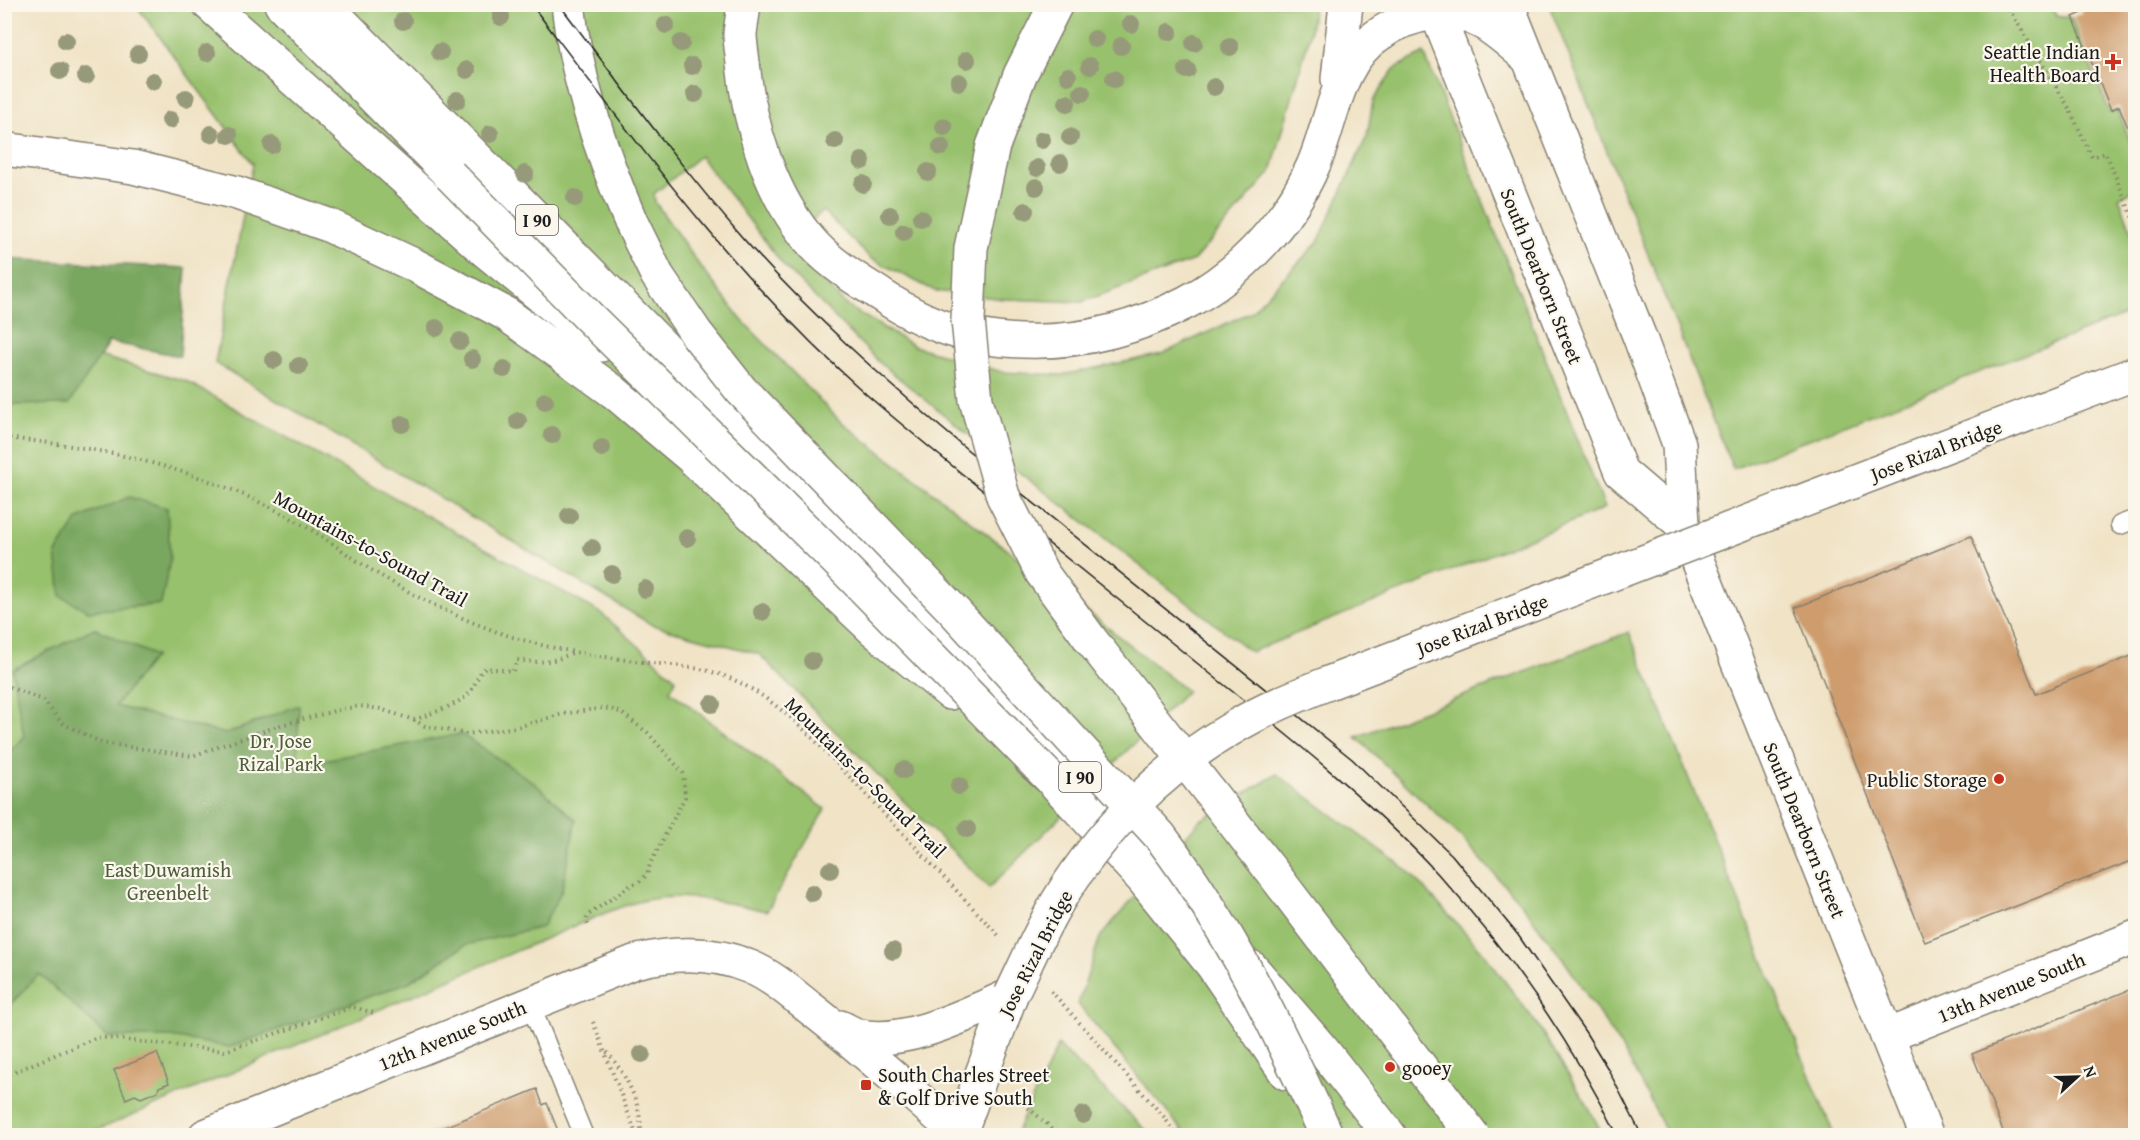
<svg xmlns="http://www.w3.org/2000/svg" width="2140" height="1140" font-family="'Gentium Book Plus',serif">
<rect width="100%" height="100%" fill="#fbf7ec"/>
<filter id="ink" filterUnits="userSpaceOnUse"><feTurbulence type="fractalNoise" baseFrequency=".0167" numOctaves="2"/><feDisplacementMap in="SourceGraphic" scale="12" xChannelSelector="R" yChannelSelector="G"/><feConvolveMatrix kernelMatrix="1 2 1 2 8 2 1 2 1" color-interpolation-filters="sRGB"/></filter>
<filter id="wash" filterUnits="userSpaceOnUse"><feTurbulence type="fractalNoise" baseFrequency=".008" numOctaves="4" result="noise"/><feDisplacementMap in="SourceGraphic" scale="24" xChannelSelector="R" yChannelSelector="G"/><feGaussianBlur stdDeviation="1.35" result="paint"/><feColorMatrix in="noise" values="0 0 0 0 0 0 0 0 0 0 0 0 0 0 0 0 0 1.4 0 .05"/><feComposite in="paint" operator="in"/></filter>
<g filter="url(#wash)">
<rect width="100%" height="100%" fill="#f0e3c6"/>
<!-- green -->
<path fill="#98c16d" stroke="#5a6e44" stroke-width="1.5" d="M136,5h1178l-5,33 -38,134 -77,88 -112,42 -78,-3 -69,-8 -65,-33 -47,-47 -38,32 62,63 67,40 88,26 60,3 100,-21 89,-42 67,-70 49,-106 6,-35 21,-32 30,-16 181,455 -354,144 -207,-161 -80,-60 -84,-68 -96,-97 -84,-110 -46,38 1,8 42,60 44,57 99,102 256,197 91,73 -198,197 -230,-234 -107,-29 -437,-262 38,-199z
M1549,5h502l5,10 15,3 39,95 8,-3 17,43v37l-16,7 16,43v71l-402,158z
M19,333l167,48 415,232 75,66 -6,12 155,118 -58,102c-44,-9 -89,-21 -133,-8 -11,3 -21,7 -31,11l-517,221h-81l-1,-801z
M1629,632l205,503h-166l-42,-80 -58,-89 -45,-60 -62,-69 -105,-100z
M1277,774l131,97 74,80 55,73 53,86 13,25h-417l-108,-131 22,-67 99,-116z
M1058,1045l93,90h-136z"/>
<!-- forest -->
<path fill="#7aa760" stroke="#4b623e" stroke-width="1.5" d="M4,259l182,9 -6,88 -71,-14 -40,62 -64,1z
M129,497l38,11 3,52 -9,44 -73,7 -27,-15 -5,-43 22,-34z
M94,628l61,28 -40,50 111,28 73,-29 -2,60 164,-31 72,48 43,38 -14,70 -20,37 -77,18 -56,37 -179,65 -59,-10h-63l-69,-63 -30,32 -4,-1v-249l19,-19 -12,-67z"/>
<g id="blocks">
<!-- building -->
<path fill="#ce9c6d" d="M2079,4h57v143l-17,-41 -8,4 -38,-93 9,-4z
M1971,536l65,158 100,-40v205l-211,83 -130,-334z
M2136,987v149h-131l-33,-82z
M157,1053l12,30 -10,4 -1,4 -17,7 -6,-3 -9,4 -12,-29z
M537,1089l6,16 4,-2 13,33h-137z"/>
</g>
</g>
<g filter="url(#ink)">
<use href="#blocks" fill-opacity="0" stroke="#868071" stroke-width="1.5"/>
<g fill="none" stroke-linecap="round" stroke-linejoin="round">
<defs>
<path id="service" d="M2120,525l16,-6
M530,1004l54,132"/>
<path id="minor" d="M1887,1036l249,-99"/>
<path id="tertiary" d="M840,1027c5,2 11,6 17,8 44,13 113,-22 154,-40
M205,1136l429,-174c39,-10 78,-11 116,5 22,9 41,26 60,41 52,40 100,84 150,127"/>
<path id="secondary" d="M2102,386l34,-13
M959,1136l52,-141"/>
<path id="primary" d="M1433,4l188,468 62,53
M1507,4l133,334 39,106 4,81 244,611"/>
<path id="motorway" d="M209,4l274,245 118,96
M281,4l169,171
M324,4c175,177 351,353 524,531 114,118 229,235 337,357
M568,4c8,76 33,149 63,218
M744,4c-1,10 -3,20 -4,30 0,9 2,19 3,29 6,62 28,136 72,183 19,20 43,34 66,49 27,18 58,34 90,40 76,15 149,2 216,-33 54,-28 102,-81 126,-136 20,-45 23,-105 68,-133 28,-19 69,-28 100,-11 17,9 32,24 47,36
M1338,79l8,-75
M4,149l129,18 104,26 91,32 88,41 90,48 108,78 77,65 183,173 76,63
M1031,761l20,18 91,99 71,88 73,107
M1251,967l70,81 69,88"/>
</defs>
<!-- service casing -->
<use href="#service" stroke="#868071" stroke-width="21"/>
<!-- minor casing -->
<use href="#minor" stroke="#868071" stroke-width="36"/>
<!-- tertiary casing -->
<use href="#tertiary" stroke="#868071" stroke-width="36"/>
<!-- secondary casing -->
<use href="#secondary" stroke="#868071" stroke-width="36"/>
<!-- primary casing -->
<use href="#primary" stroke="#868071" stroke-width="36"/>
<!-- motorway casing -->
<use href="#motorway" stroke="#868071" stroke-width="36"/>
<!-- path -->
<path stroke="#868071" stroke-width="4" stroke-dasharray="1.5 4.5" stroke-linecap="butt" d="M2006,4l63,104 23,49 14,-4 30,73
M4,438c107,9 213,35 306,91 17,10 32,22 49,33 40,26 83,49 128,66 51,20 102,27 155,34 26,3 55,4 80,13 35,13 62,36 89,61l190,202
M4,685l39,15 19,23 40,20 90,13 89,-31 57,-15 22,-4 20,3 34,11 11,6 42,8 50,-7 46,-13 39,-6 8,1 10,3 28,21 35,40 2,24 -35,67 -3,11 -8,7 -8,3 -43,30 -2,5 3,7
M414,720c15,-6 48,-16 56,-28 6,-7 7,-18 15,-24l28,3 4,-11c21,3 36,3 55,-7
M1051,991l113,126 13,19
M593,1022l44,114
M607,1052c20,24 35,52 34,84
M4,1076l94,-39 127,14 128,-44 21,6
M1019,1100l27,23 11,13"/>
<!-- service -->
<use href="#service" stroke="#fff" stroke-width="18"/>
<!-- minor -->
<use href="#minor" stroke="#fff" stroke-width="33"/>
<!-- tertiary -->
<use href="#tertiary" stroke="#fff" stroke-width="33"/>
<!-- secondary -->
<use href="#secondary" stroke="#fff" stroke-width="33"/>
<!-- primary -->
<use href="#primary" stroke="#fff" stroke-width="33"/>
<!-- motorway -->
<use href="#motorway" stroke="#fff" stroke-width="33"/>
<!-- tram -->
<path stroke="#1c1c1c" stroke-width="1.5" d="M531,4c104,137 206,276 336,391 42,36 85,71 129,106 74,60 148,119 222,179 77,61 154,122 220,194 71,78 133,168 180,262
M559,4c60,79 118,158 182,232 69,79 148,148 228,215l383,308 100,96 66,80 68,98 22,36 34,67"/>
<defs>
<path id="secondary-bridge" d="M1011,995c15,-31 29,-64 47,-94 44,-72 105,-133 178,-175 30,-18 63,-31 95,-44l771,-296"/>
<path id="motorway-bridge" d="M1056,4l-36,71 -27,71 -22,102 -3,72 8,80 27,96 39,77 49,67 182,233 200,263
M450,175l140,143 247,243 214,218
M631,222l26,53 39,58 45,57 212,220 207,226c70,92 119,195 167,300"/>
</defs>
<!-- secondary-bridge casing -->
<use href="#secondary-bridge" stroke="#868071" stroke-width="36" stroke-linecap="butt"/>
<!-- motorway-bridge casing -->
<use href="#motorway-bridge" stroke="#868071" stroke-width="36" stroke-linecap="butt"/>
<!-- secondary-bridge -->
<use href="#secondary-bridge" stroke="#fff" stroke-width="33"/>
<!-- motorway-bridge -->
<use href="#motorway-bridge" stroke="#fff" stroke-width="33"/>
</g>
<!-- trees -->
<g fill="#979a7a">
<circle cx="501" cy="17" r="9"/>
<circle cx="403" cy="21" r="9"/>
<circle cx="1131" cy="24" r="9"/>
<circle cx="666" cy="25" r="9"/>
<circle cx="1169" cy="32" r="9"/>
<circle cx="1095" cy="39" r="9"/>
<circle cx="66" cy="41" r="9"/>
<circle cx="681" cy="43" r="9"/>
<circle cx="1194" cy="43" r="9"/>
<circle cx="1121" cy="46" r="9"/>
<circle cx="1230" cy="47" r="9"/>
<circle cx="440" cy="52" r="9"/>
<circle cx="207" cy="53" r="9"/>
<circle cx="138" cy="54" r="9"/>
<circle cx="967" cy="60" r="9"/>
<circle cx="692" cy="66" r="9"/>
<circle cx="1090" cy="66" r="9"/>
<circle cx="467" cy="70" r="9"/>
<circle cx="1187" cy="70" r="9"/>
<circle cx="60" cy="71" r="9"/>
<circle cx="86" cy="76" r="9"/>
<circle cx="1068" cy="76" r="9"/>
<circle cx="1114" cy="79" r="9"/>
<circle cx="153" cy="81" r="9"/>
<circle cx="959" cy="82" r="9"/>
<circle cx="1214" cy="87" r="9"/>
<circle cx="1082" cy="93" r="9"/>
<circle cx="695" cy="94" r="9"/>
<circle cx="186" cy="98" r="9"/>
<circle cx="457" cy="100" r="9"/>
<circle cx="1067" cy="103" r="9"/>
<circle cx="170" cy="120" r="9"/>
<circle cx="944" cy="127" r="9"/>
<circle cx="211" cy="134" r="9"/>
<circle cx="490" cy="134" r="9"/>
<circle cx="229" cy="135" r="9"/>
<circle cx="1070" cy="137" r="9"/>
<circle cx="1042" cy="140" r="9"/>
<circle cx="835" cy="141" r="9"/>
<circle cx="272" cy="145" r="9"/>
<circle cx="941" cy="147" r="9"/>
<circle cx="862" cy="161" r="9"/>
<circle cx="1060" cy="163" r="9"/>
<circle cx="1037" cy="168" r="9"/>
<circle cx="928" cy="172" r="9"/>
<circle cx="525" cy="174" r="9"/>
<circle cx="863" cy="184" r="9"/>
<circle cx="1036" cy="187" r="9"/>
<circle cx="575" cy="198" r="9"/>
<circle cx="1025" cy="211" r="9"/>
<circle cx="890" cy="215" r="9"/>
<circle cx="921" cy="218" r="9"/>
<circle cx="904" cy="232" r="9"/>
<circle cx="436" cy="328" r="9"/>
<circle cx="460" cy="341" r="9"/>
<circle cx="472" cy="359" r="9"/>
<circle cx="274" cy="360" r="9"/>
<circle cx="299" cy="366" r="9"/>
<circle cx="504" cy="369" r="9"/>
<circle cx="545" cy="401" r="9"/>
<circle cx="518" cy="421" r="9"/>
<circle cx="402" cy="424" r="9"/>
<circle cx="552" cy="435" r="9"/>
<circle cx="602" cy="448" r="9"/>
<circle cx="569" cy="516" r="9"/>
<circle cx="687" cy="538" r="9"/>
<circle cx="592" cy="548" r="9"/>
<circle cx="612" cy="574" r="9"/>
<circle cx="645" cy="589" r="9"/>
<circle cx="762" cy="612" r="9"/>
<circle cx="812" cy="661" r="9"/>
<circle cx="712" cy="704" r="9"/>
<circle cx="904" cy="770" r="9"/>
<circle cx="959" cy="786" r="9"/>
<circle cx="967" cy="829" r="9"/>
<circle cx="830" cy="870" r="9"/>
<circle cx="812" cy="893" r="9"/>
<circle cx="893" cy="951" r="9"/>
<circle cx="642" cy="1054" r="9"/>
<circle cx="1083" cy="1115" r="9"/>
</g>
</g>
<!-- markers -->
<g fill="#c8321e" stroke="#fbf7ec" stroke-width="2">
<path d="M2110 53h6v6h6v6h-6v6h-6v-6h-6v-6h6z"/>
<circle cx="1999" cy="779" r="6"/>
<circle cx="1390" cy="1067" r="6"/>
<rect x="860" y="1079" width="12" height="12" rx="3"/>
</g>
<g text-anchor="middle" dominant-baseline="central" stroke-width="4.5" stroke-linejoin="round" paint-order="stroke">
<!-- shield labels -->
<g fill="#fbf7ec" stroke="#5f5e5a" stroke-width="1.5">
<rect x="516" y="205" width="42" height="30" rx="4.5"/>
<rect x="1059" y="762" width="42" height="30" rx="4.5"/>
</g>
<g font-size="18" font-weight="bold" fill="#1c1c1c">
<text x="537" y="220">I 90</text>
<text x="1080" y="777">I 90</text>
</g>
<!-- poi labels -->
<g font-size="20" fill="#1c1c1c" stroke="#fbf7ec" text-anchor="end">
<text x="2100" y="51">Seattle Indian<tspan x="2100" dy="23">Health Board</tspan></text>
<text x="1987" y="779">Public Storage</text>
<text x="1402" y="1067" text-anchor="start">gooey</text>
<text x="878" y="1074" text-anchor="start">South Charles Street<tspan x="878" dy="23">&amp; Golf Drive South</tspan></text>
</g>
<!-- street labels -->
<g font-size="20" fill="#1c1c1c" stroke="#fbf7ec">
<text transform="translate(1542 276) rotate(68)">South Dearborn Street</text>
<text transform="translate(1936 450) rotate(-21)">Jose Rizal Bridge</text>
<text transform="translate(371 548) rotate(29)">Mountains-to-Sound Trail</text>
<text transform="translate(1482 624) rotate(-21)">Jose Rizal Bridge</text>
<text transform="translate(866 777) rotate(45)">Mountains-to-Sound Trail</text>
<text transform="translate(1805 830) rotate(68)">South Dearborn Street</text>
<text transform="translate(1035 953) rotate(-63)">Jose Rizal Bridge</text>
<text transform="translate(2011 987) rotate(-22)">13th Avenue South</text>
<text transform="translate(452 1035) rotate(-22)">12th Avenue South</text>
</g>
<!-- park labels -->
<g font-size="20" fill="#4e5e3c" stroke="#fbf7ec">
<text x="281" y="740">Dr. Jose<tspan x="281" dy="23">Rizal Park</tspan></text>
<text x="168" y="869">East Duwamish<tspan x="168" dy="23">Greenbelt</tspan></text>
</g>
</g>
<!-- margin -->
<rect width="2140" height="1140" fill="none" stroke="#fbf7ec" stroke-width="24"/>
<!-- north arrow -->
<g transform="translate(2077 1077) rotate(68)" stroke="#fbf7ec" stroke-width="4.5" paint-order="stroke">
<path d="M0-4.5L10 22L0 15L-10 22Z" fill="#1c1c1c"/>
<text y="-9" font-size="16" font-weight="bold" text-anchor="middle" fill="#1c1c1c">N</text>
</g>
</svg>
